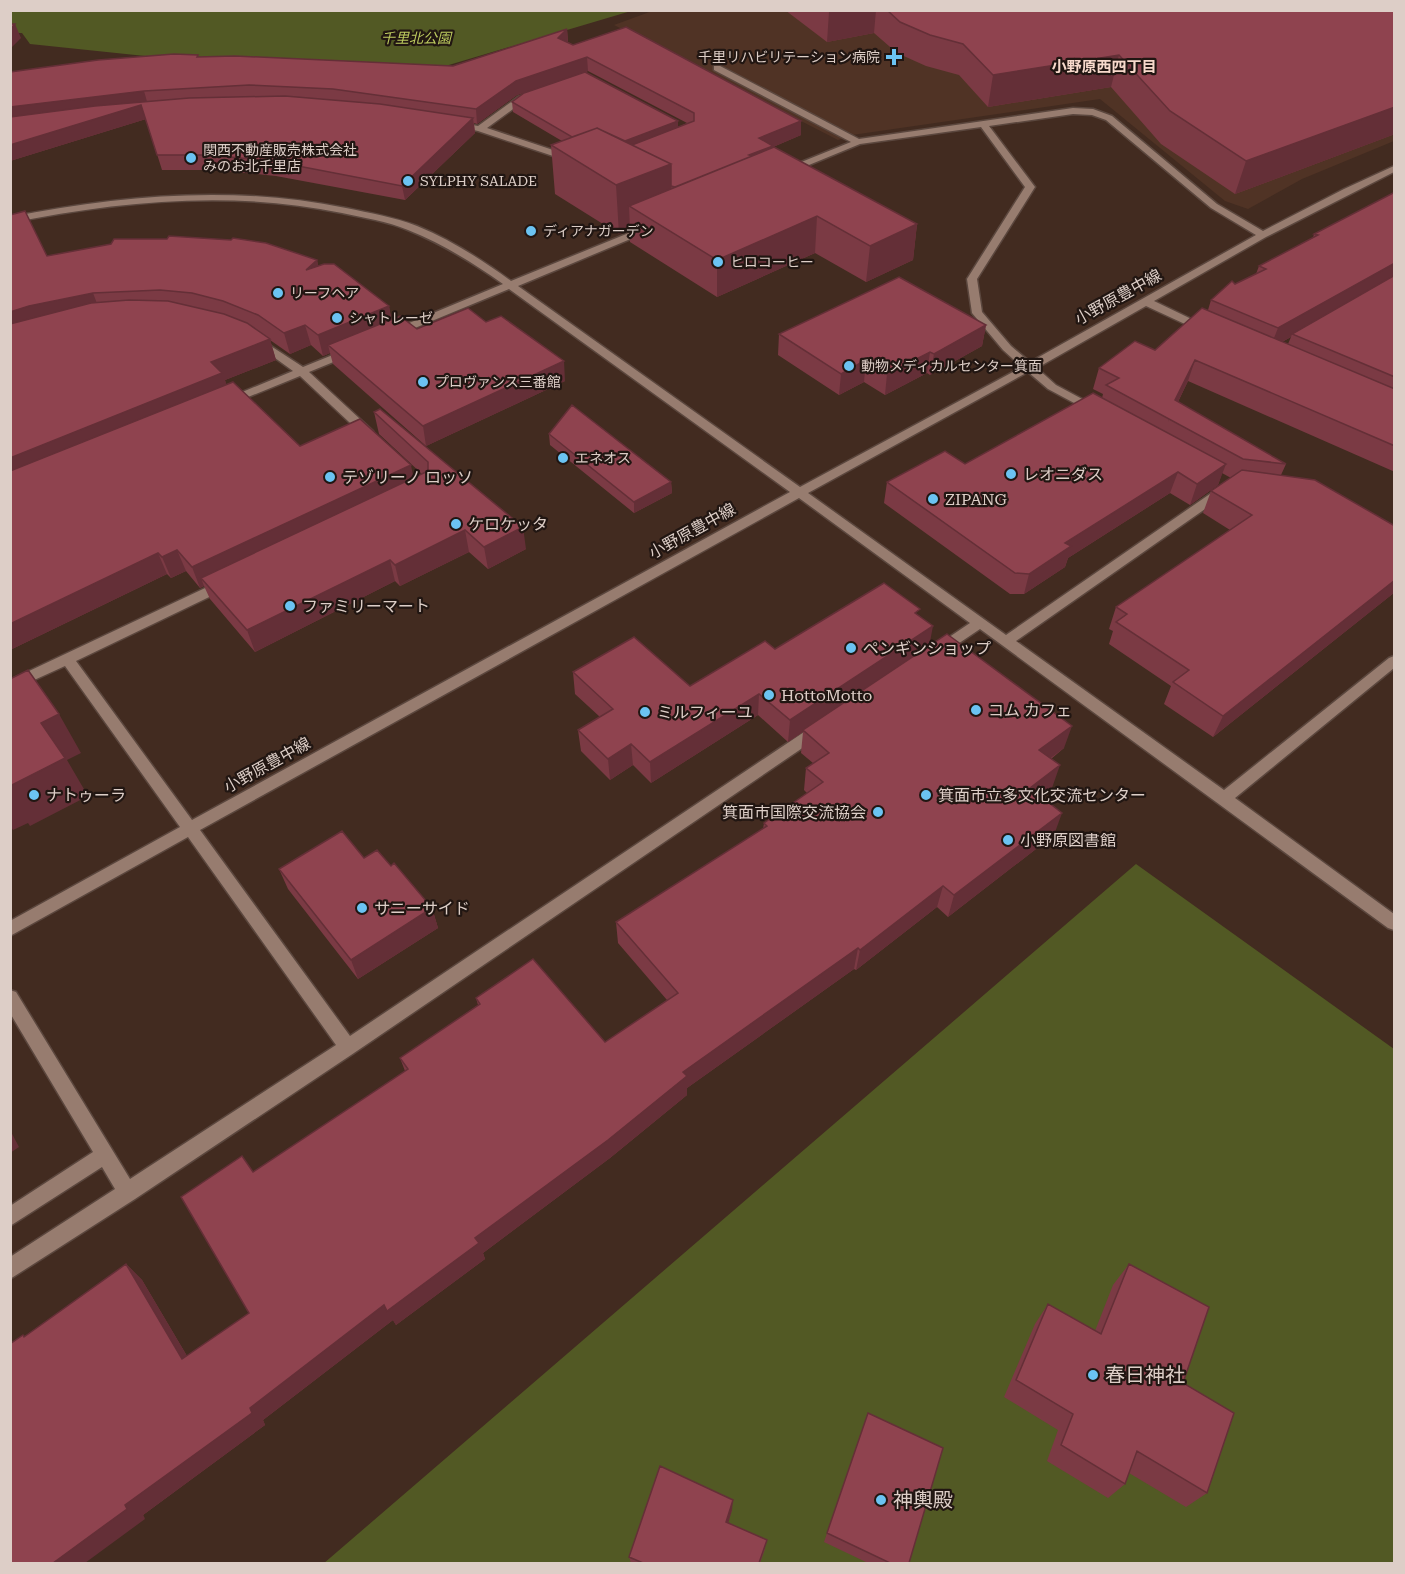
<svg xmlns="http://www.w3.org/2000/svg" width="1405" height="1574" font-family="'Roboto Serif','Noto Sans JP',serif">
<rect width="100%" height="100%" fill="#422b20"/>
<!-- built -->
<path fill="#503325" d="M655,10l739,1v130l-92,38 -54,30 -23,-8 -125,-102 -248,36 -14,5 -224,-115z"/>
<!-- green -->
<path fill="#525924" d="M10,11h621l-199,59 -287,-14 -115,-12 -8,-11h-11z
M1136,864l258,185v514l-1071,1z"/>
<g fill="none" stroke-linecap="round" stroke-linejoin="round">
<defs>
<path id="minor" d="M714,66h6l139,73 214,-31 20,1 19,7 105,88 46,27 81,-42 50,-23v6l-128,65 -112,64 54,26v4h-8l-54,-25 -109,62 19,17 43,23v4h-8l-43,-23 -20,-17 -220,121 198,142 214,-148h8v6l-212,148 208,149 165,-132 5,-2v12l-159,130 159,116v16l-6,-2 -408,-299 -37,25h-10l-2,-3 2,-3 37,-25 -171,-125 -599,332 150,206 463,-310h10l2,4 -2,4 -469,319 -219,146 -125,80v-22l105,-68 -13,-22 -92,59v-20l83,-54 -83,-139v-23l6,2 114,187 206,-134 -148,-208 -178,99v-15l170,-94 -115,-161 -55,25v-11l210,-99h10l2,3 -2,3 -154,74 116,159 598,-328 -281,-203 -111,46h-8v-4l113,-47c-30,-21 -60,-40 -95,-54 -21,-9 -44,-12 -66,-17 -111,-23 -222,-12 -332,10v-6c112,-22 223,-32 336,-9 24,5 48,9 71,18 34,14 64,33 94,55l135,-55h6v4l-134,56 282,201 222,-120 -19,-17 -31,-37 -5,-34 58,-92 -44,-60 -121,17 -73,30 -3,-1v-4l67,-27 -137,-72zM1073,114l19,1 14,5 105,88 45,27 -226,127 -19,-16 -29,-34 -5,-33 58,-92 -46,-61z
M529,93l3,1v4l-8,3 -37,27 87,29v4h-6l-90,-30 -26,-6 4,-3 22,4 40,-29z
M257,337l46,30 42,-17h8v4l-44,18 64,59v6h-8l-65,-61 -69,28h-8v-4l70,-29 -40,-29v-4z"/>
</defs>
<!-- minor casing -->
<use href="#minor" stroke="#5b473e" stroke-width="3"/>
<!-- minor -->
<use href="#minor" fill="#977c6f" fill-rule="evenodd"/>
</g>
<!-- wall -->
<path fill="#7b3a44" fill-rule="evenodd" d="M785,10h610v124l-160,60 -74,-50 -50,-57 -123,20 -29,-32 -33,-9 -29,-13 -23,-20 -47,9z
M567,29l1,13 5,3 228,90 -28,12v1l144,76 -4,36 -47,22 -51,-29 -98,44 -87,-55v-12l-11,4 -64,-40 -4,-49 11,-4 -49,-29 -1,-10 39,-18 -34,11 -40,29 -3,-1 1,10 -70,67 -129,-24 -62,-6h-52l-16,-51 -136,42 188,-106v2l255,9zM588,71l99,52 -9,4 -92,-55z
M1395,192v280l-207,-91 -10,21 108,62 -5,11 114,51v66l-182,145 -49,-33 7,-18 -62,-42 4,-13 -4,-2 7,-22 114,-77 -27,-17 8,-22 20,-13 -9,-5 -4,12 -28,20 -20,-12 -102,65 -3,9 -41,27h-14l-126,-91 3,-21 78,-18 137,-66 1,-4 -10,-5 6,-21 56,-18 53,-40 3,-10 24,-16 21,-10 3,-8 54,-28 1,-4zM1291,337l-3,7 -6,-2z
M47,256l270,4 1,6 71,40 2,13 26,10 148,52 -139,65 -93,-82 -3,-11 -7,3 -12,-11 -21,9 -20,-14 6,20 -51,20 1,5 74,61 113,32 9,-4 -43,-40 -5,-22 152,137 -38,20 -19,-17 -69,34 -5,-5 -140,71 -45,-53 -6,-13 -4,2 -14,-17 -15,7 -4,-4 -157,76z
M986,325l-4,21 -52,29 -3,-2 -42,22 -21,-13 -25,13 -61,-40 1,-21z
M549,434l122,48 1,11 -38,20 -84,-68z
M919,615l11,31 134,102 -13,11 1,29 -11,8 13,39 -106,82 -11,-10 -81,63 -2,-1 -167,119v7l-77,63 -127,95 2,6 -89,66 -3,-5 -130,100 2,5 -122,90 2,4 -122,-184 2,1 101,-72 16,16 45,76 62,-43 4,-141 152,-101 -5,-13 78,-53 -2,-7 129,44 62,-42 -49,-57 -2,-21 147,-93 1,-6 43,-30 -3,-3 2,-22 7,-5 -12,-10 2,-21 -15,10 -30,-27 -107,68 -18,-18 -23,15 -29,-29 -3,-21 22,-13 -25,-23 -2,-22 117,14 85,-37z
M364,858l27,8 41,42 6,20 -80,51 -70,-90 -9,-20z
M1129,1264l54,119 24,110 -21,14 -57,-34 -4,11 -17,14 -61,-37 11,-31 -54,-33 31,-73 13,-20 47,27 18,-46z
M868,1413l41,150h-41l-44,-21z
M732,1510l-4,12 37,27 -5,14h-129l-2,-6z"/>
<!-- shaded-wall -->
<path fill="#642f37" d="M836,10h40l-2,23 -47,9 2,-30z
M15,24l6,14 -11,11v-19z
M567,29l1,14 -10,-5z
M1119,55l-8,32 -123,20 5,-32z
M587,57l1,14 -71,24 -40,29 -1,-15 40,-28z
M144,91l4,14 -2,14 -136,42v-54z
M1395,107v27l-160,60 11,-33z
M473,118l2,15 -70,67 -3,-14z
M678,121v10l-64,25 -17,-4z
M801,121v14l-28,12 -1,13 -11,5 -12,-10 10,-17z
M671,164l1,49 -43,-7 1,24 -11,4 -3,-49z
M817,216l-2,37 -98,44v-37z
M917,224l-4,36 -47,22 4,-36z
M317,260l5,21 -16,-11z
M1395,263v16l-103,55 -1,3 -21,11 8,-20z
M93,293l8,21 -91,22v-24l19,-6z
M389,306l4,21 -65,18 2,8 -7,3 -5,-21z
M305,325l6,20 -21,9 -6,-21z
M986,325l-4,21 -52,29 4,-21z
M270,339l6,21 -51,20 4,14 -219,89v-25l201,-96z
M930,352l-3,21 -42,22 2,-21z
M866,360l-2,22 -25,13 2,-21z
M1195,360l-7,21 -20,41 7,-22z
M564,361l1,20 -139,65 -3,-20z
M1226,464l-8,21 -28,20 7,-21z
M411,465l4,21 -214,92 3,8 -4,2 -8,-21z
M1178,472l-8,21 -102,65 -3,9 -41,27 5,-20 36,-31z
M671,482l1,11 -38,20v-11z
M523,527l3,22 -38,20 -4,-22z
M465,530l4,22 -69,34 -5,-21z
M177,550l9,21 -15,7 -9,-21z
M158,553l9,21 -157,76v-26z
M390,560l5,21 -140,71 -8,-22z
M1395,580v12l-182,145 10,-21z
M933,626l-4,21 -141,95 2,-22z
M759,694l-1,21 -107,68 -1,-21z
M59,714l22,39 -14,7 21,36 -58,30 -2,-3 -15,7 -3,-4v-40l31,-63z
M1072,726l-8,22 -32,24 7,-22z
M631,744l2,21 -23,15 -2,-21z
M1060,765l-8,23 -29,22 7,-22z
M1062,813l-8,22 -106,82 6,-22z
M943,886l-6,21 -81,63 4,-20z
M432,908l6,20 -80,51 -7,-19z
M858,948l-4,21 -167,119v7l-77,63 -127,95 2,6 -89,66 -9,-14 88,-73 208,-166z
M10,1130l9,17 -9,6z
M126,1264l16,16 55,93 -15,-14z
M384,1305l9,15 -130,100 2,5 -122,90 2,4 -60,44h-32l72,-58 125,-97z
M733,1500l-1,10 -6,21v-9z"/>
<!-- building -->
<path fill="#8f434f" stroke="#642f37" stroke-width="1.5" d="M887,10h508v97l-149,54 -76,-50 -51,-56 -126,20 -30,-31 -33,-9 -30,-13z
M10,24h5l-5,6z
M626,27l175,94 -42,17 14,8 -24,9 3,1 -77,31 -4,-1v-22l-39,-19 62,-24v-8l-107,-56 -71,24 -40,28 -143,-20 -84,-4 -105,6 -134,16v-35l88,-12 76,-6 24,1 -1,2 38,-1 218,10 114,-37 -9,9 15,7z
M585,72l93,49 -53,20 -28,-13 -25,9 -60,-35 12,-9z
M285,96l95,8 93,14 -71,68 -130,-25 -62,-6h-53l-16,-50 -131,40v-28l85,-11 94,-8z
M597,128l74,36 -55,21 -65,-40z
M774,147l143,77 -47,22 -53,-30 -100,44 -88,-54z
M1395,192v71l-117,65 -67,-28 21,-19 3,3 31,-15 -7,-3 59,-31 -4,-1z
M25,211l22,45 64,-12 3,-5h53l2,-3 62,4 2,-2 33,5 51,17 -11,10 18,-6h10l55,42 -71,29 -13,-10 -21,8 -26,-18 -35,-14 -31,-8 -32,-3 -67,3 -64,13 -19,6v-97z
M1395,275v102l-103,-43z
M899,277l87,48 -52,29 -4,-2 -43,22 -21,-14 -25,14 -62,-40z
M129,300l39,1 56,13 23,9 23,16 -59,23 11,11 -212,85v-134l81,-21z
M468,308l18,14 15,-6 63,45 -141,65 -95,-81 72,-29 17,13z
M1202,308l193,81v57l-200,-86 -20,40 111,64 -43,-5 -137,-74 13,-7 -20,-10 36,-27 20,9z
M233,382l67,64 60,-27 51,46 -219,102 -15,-17 -15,7 -4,-4 -148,71v-153z
M1093,393l133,71 -29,20 -19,-12 -113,71 6,3 -42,28 -14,-1 -128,-91 58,-31 20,13z
M572,405l99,77 -37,20 -85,-68z
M380,409l143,118 -39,20 -19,-17 -70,35 -5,-5 -143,70 -46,-52 227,-107v-9l-54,-50z
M1242,470l73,10 80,46v54l-172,136 -50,-34 16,-12 -73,-48 11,-8 -11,-7 136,-92 -41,-24z
M884,583l36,26 -5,4 18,13 -143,94 -31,-26 -109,68 -19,-18 -23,15 -30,-29 35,-21 -40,-37 61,-35 56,49 75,-45 10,8z
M947,634l125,92 -33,24 21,15 -30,23 32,25 -108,82 -11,-9 -83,64 -2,-2 -175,124 4,4 -79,64 -133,98 4,5 -92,68 -3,-6 -134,103 2,5 -127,92 2,4 -74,54h-43v-219l13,-9 1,2 102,-73 56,95 67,-46 -68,-116 61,-41 11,16 155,-103 -8,-11 80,-54 -4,-6 57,-39 72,83 73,-49 -62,-71 151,-96 -3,-3 59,-41 -17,-14 23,-15 -26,-23z
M28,670l31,44 -18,9 24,35 -55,28v-107z
M342,831l22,27 13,-8 14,16 3,-3 38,45 -81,52 -72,-91z
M1129,1264l80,43 -26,76 51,30 -27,80 -70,-42 -12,33 -64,-39 12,-31 -57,-34 32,-76 53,30z
M868,1413l75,35 -34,115h-19l-63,-30z
M660,1466l73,34 -7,22 41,18 -8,23h-116l-14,-6z"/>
<!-- markers -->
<g fill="#6bc3f2" stroke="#211612" stroke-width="2">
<path d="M891 48h6v6h6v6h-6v6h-6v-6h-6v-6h6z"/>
<circle cx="191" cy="158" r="6"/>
<circle cx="408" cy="181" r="6"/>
<circle cx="531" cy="231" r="6"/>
<circle cx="718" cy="262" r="6"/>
<circle cx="278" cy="293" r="6"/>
<circle cx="337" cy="318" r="6"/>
<circle cx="849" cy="366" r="6"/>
<circle cx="423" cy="382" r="6"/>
<circle cx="563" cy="458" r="6"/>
<circle cx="1011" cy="474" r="6"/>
<circle cx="330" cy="477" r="6"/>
<circle cx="933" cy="499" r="6"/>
<circle cx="456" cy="524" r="6"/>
<circle cx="290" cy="606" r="6"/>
<circle cx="851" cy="648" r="6"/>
<circle cx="769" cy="695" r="6"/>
<circle cx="976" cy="710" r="6"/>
<circle cx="645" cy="712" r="6"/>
<circle cx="34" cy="795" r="6"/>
<circle cx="926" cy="795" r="6"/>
<circle cx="878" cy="812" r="6"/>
<circle cx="1008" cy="840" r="6"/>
<circle cx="362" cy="908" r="6"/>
<circle cx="1093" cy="1375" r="6"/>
<circle cx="881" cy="1500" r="6"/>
</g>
<g text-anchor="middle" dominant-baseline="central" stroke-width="4.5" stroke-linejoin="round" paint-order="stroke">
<!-- far-park labels -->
<g font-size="14" font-style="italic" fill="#bcca5e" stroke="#211612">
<text x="416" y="38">千里北公園</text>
</g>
<!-- far-poi labels -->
<g font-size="14" fill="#ddcec7" stroke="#211612" text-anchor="start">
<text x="880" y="57" text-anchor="end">千里リハビリテーション病院</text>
<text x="203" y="150">関西不動産販売株式会社<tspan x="203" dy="16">みのお北千里店</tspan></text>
<text x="420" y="181">SYLPHY SALADE</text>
<text x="543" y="231">ディアナガーデン</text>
<text x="730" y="262">ヒロコーヒー</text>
<text x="290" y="293">リーフヘア</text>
<text x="349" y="318">シャトレーゼ</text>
<text x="861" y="366">動物メディカルセンター箕面</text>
<text x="435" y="382">プロヴァンス三番館</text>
<text x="575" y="458">エネオス</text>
</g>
<!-- far-neighbourhood labels -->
<g font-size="15" font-weight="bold" fill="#f7d9cb" stroke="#211612">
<text x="1104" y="67">小野原西四丁目</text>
</g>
<!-- street labels -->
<g font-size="16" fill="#ddcec7" stroke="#211612">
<text transform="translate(1118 297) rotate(-29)">小野原豊中線</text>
<text transform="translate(692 531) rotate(-29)">小野原豊中線</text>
<text transform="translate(267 765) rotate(-29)">小野原豊中線</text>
</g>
<!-- poi labels -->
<g font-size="16" fill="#ddcec7" stroke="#211612" text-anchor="start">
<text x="1023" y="474">レオニダス</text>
<text x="342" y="477">テゾリーノ ロッソ</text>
<text x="945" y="499">ZIPANG</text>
<text x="468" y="524">ケロケッタ</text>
<text x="302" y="606">ファミリーマート</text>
<text x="863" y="648">ペンギンショップ</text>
<text x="781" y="695">HottoMotto</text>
<text x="988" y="710">コム カフェ</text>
<text x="657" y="712">ミルフィーユ</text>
<text x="46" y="795">ナトゥーラ</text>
<text x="938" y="795">箕面市立多文化交流センター</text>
<text x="866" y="812" text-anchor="end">箕面市国際交流協会</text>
<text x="1020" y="840">小野原図書館</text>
<text x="374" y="908">サニーサイド</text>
</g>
<!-- near-poi labels -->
<g font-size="20" fill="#ddcec7" stroke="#211612" text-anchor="start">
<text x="1105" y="1375">春日神社</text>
<text x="893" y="1500">神輿殿</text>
</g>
</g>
<!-- border -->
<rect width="1405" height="1574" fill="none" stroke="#ddcec7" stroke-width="24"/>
</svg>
